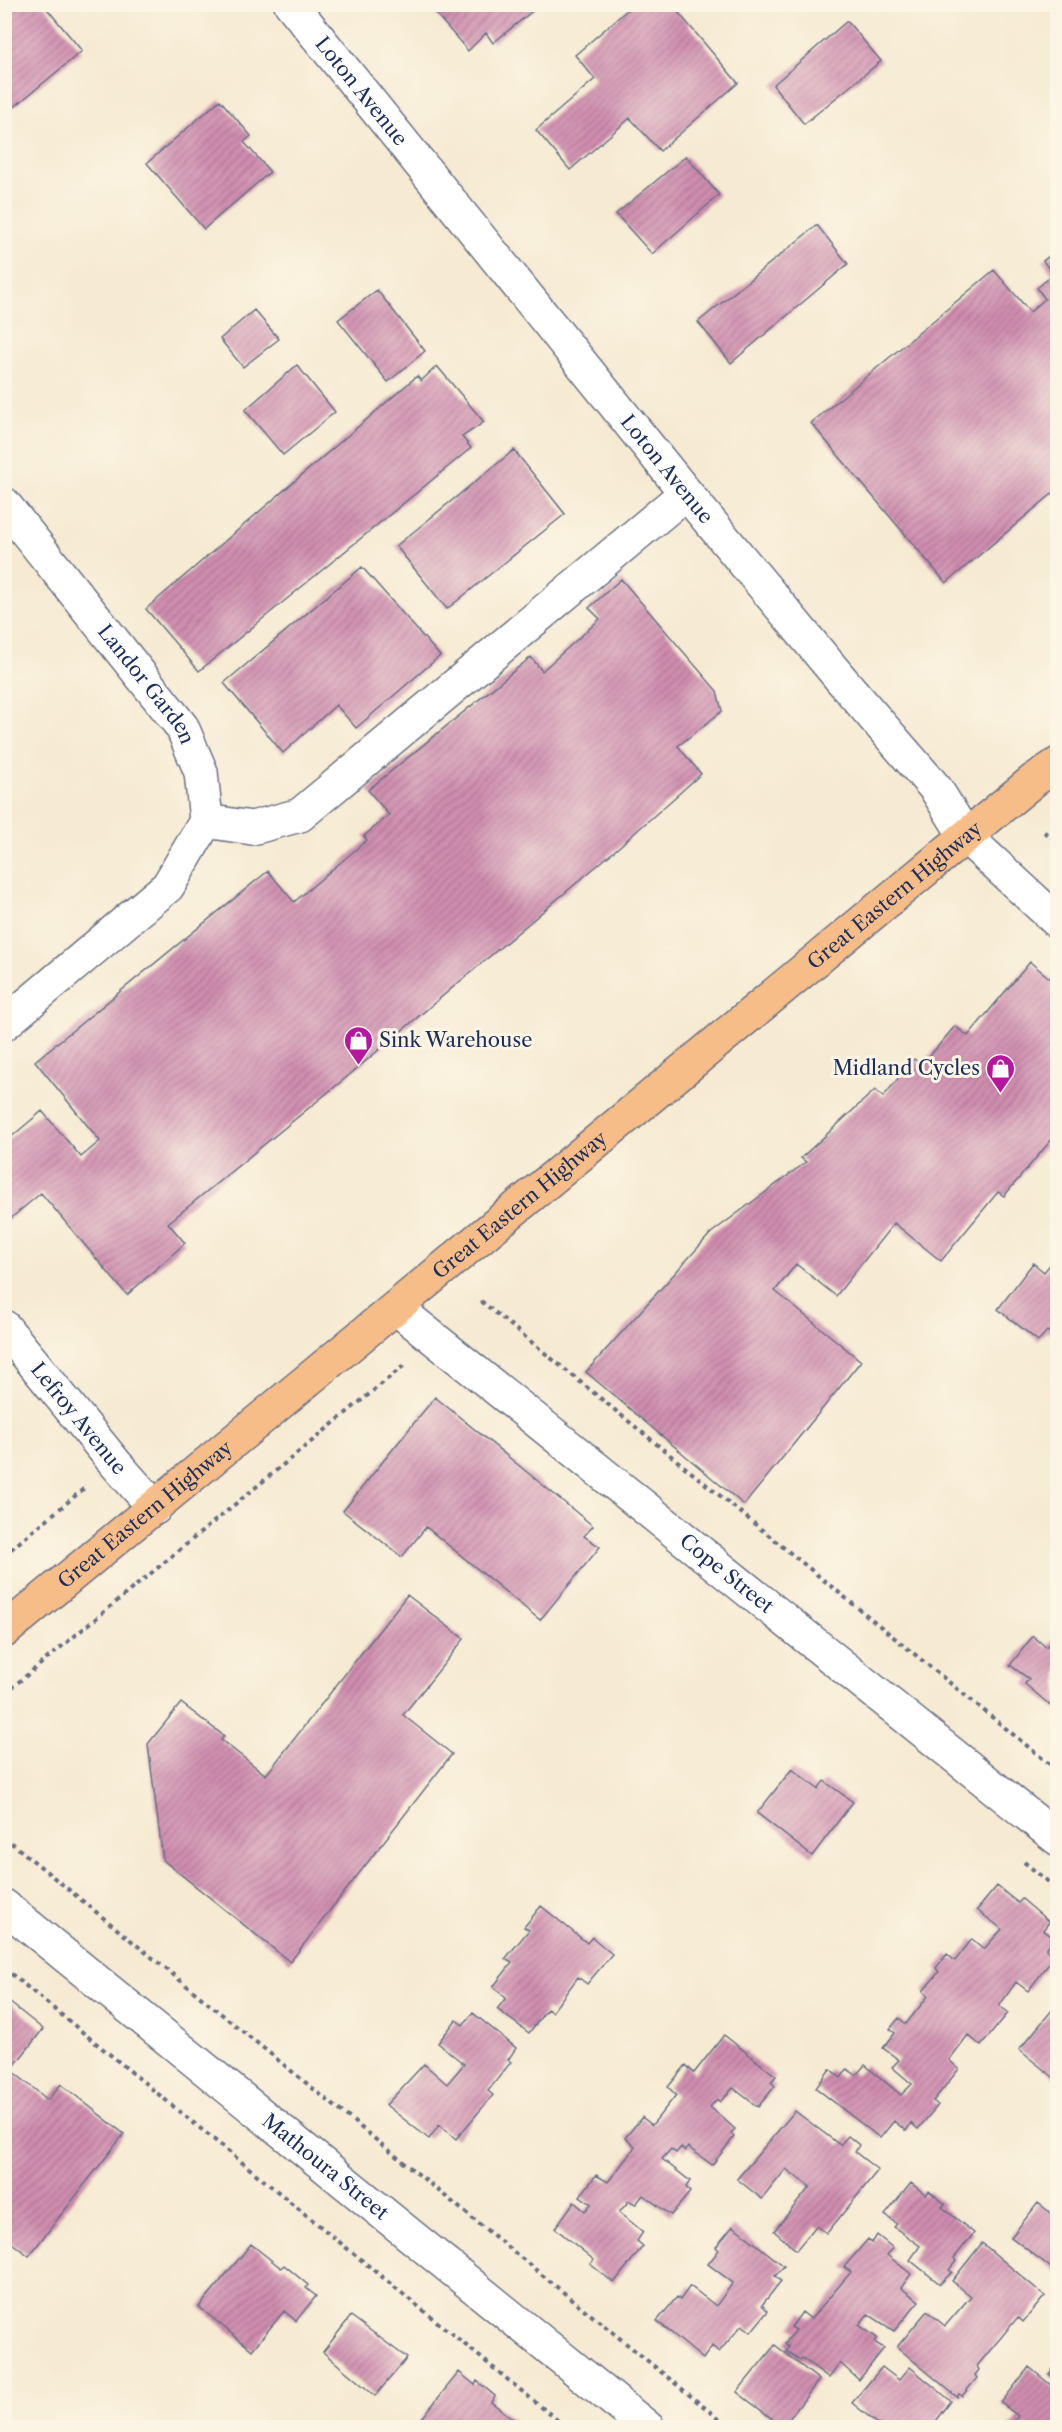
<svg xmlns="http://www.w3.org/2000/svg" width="1062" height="2432" font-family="'Libre Caslon Text',serif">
<defs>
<pattern id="building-hatch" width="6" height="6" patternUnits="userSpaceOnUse" patternTransform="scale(1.5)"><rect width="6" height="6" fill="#d08daf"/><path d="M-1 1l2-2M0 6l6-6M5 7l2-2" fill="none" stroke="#a87492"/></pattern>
</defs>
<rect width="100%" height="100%" fill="#fcf5e5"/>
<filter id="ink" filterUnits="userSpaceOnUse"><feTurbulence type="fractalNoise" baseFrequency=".0167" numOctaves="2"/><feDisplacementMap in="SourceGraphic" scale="12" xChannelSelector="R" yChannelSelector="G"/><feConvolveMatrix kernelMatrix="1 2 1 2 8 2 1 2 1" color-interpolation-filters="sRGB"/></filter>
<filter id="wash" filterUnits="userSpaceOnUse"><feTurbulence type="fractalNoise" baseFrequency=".008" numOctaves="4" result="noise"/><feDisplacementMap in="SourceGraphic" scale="24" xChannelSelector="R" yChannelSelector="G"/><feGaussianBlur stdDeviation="1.35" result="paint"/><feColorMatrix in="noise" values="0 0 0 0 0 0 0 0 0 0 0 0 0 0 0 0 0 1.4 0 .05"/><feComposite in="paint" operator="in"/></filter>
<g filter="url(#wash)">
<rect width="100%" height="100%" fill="#f6ead2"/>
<g id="blocks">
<!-- building -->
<path fill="url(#building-hatch)" d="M4,4h39l39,47 -69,57 -9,-9z
M433,4h108l-48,39 -7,-10 -18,18 -38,-44z
M633,5h39l66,78 -78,68 -30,-33 -60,52 -34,-40 59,-51 -20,-24z
M847,21l34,40 -77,63 -31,-39z
M220,100l31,36 -7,6 26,30 -66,57 -57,-66z
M686,156l33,39 -67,59 -36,-40z
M817,225l31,39 -117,99 -33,-41z
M1058,249v240l-112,94 -135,-160 183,-153 36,42 15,-13 -8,-11 16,-14 -10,-13z
M377,290l48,61 -37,31 -50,-62z
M254,310l25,29 -36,28 -23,-28z
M297,365l38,47 -52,43 -38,-45z
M437,366l47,56 -22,15 9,11 -272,223 -53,-62 271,-233 4,5z
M514,450l51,64 -118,95 -51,-63z
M362,567l78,89 -84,72 -20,-23 -53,48 -59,-70z
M621,579l96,112 5,20 -44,35 23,28 -89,79 -264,223 -180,147 17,20 -58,52 -86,-102 -37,31v-81l38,-32 39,46 19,-16 -65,-80 233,-190 26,31 73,-62 -3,-4 25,-21 -21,-25 163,-133 11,14 58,-52 -11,-11z
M1030,962l28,23v147l-54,64 -6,-4 -57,69 -47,-38 -58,73 -40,-32 -21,27 86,70 -117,144 -158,-133 125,-139 95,-71 -5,-4 74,-68 8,7 31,-38 8,6 33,-39 13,10z
M1058,1255v84l-11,-8 -9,10 -40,-32 35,-46 11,9z
M435,1397l158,129 -9,10 16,11 -60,73 -114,-93 -24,30 -59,-46z
M407,1595l57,44 -61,76 49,39 -162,208 -127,-102 -15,-116 33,-41 43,33 -3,4 45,35z
M1058,1633v79l-33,-28 4,-5 -19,-14 23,-29 13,11z
M792,1769l26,20 6,-8 29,21 -41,54 -55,-43z
M997,1886l21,17 4,-4 27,23 -6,8 11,8 -8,11 8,8 -26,34 -12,-9 -17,24 9,7 -27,33 -13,-11 -19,25 10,9 -26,32 5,4 -20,24 -7,-6 -5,8 -12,-10 -14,17 -64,-50 14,-19 11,9 6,-9 9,6 9,-10 36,30 11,-11 -20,-17 7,-7 -16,-12 12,-15 -5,-4 9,-11 7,6 22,-28 -5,-5 16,-19 -3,-4 11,-14 8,7 17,-22 12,10 18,-20 -25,-19z
M541,1906l46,37 5,-6 20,17 -25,30 -9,-7 -26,35 -5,-3 -18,24 -32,-24 9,-11 -13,-11 19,-24 -7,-4 24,-29 -5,-3z
M4,1998l39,31 -32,41 37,30 13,-16 63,50 -95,122 -25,-19z
M1058,2003v78l-39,-31z
M473,2013l43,35 -8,12 3,2 -23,29 5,4 -37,44 -17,-14 -10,14 -43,-34 38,-41 23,20 17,-20 -26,-21 18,-23 7,5z
M724,2035l52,41 -5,6 4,4 -17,21 -25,-19 -13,14 -3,-3 -7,8 25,22 -4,4 3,4 -22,28 -24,-18 -3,4 -4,-4 -5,6 -5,-4 -9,10 28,22 -4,6 4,5 -19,23 -28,-20 -7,9 -7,-3 -10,11 24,20 -6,9 6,5 -29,37 -24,-19 4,-4 -39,-32 19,-26 11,9 6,-7 -11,-8 16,-21 12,7 27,-35 -10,-9 17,-21 10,8 24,-30 -8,-8 18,-22 8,8z
M795,2111l45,34 8,-9 11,9 -4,7 23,18 -51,63 -11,-7 -20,24 -22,-19 36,-44 -24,-18 -24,30 -25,-20z
M911,2183l15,12 3,-4 16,13 -3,3 32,26 -20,25 2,3 -7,9 3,2 -12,12 -30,-24 10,-14 -26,-19 3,-3 -12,-9z
M1038,2203l13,10 7,-8v68l-47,-36z
M733,2226l51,40 -9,10 6,5 -19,24 6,6 -17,21 -9,-7 -23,27 -7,-6 -9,13 -46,-38 20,-24 3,3 10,-14 26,20 17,-23 -25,-19 11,-14 -3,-3z
M877,2235l16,13 -6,7 24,19 -10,14 18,13 -25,30 -26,-17 -9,11 18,13 -3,4 10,6 -25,32 -19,-17 -11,15 -27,-20 -2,2 -14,-9 3,-4 -4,-4 11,-13 -5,-3 11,-15 9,7 40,-47 -7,-5 24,-28 4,4z
M982,2243l63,53 -22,26 -5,-5 -41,49 2,4 -4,5 2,3 -15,18 -3,-2 -2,3 -60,-50 30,-36 18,15 26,-30 -19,-15z
M251,2244l30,24 3,-3 24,20 -2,3 10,8 -20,25 -12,-10 -32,39 -53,-43z
M351,2316l56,42 -32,38 -52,-44z
M775,2345l44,35 -36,47 -46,-35z
M1058,2363v19l-9,-8z
M882,2367l17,13 11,-13 41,34 -20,27h-48l-31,-25z
M1029,2367l29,24v37h-49l9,-12 -17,-13z
M459,2372l16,13 2,-4 18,15 -4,6 34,26h-111z"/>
</g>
</g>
<g filter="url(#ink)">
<use href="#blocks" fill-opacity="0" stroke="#687087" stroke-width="1.5"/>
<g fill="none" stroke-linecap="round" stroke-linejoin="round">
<defs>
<g id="minor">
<path id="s1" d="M291,4l395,489 154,185 96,111 30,48 92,85"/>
<path id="s2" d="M4,504l178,223 19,45 5,49 -38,65 -164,138"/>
<path d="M206,821l46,7 48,-13 386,-322"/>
<path id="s3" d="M396,1308l662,531"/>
<path id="s4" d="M4,1327l111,136 40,45"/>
<path id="s5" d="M4,1906l644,522"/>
</g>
<g id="highway">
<path id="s6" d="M4,1631l1030,-851 24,-16"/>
</g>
</defs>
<!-- minor casing -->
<use href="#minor" stroke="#687087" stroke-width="36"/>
<!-- highway casing -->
<use href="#highway" stroke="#687087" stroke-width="36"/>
<!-- path -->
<path stroke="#687087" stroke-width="4" stroke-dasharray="4.5 4.5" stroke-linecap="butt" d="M1044,832l14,10
M481,1301l577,470
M4,1555l83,-69
M4,1694l403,-331
M4,1837l726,591
M1024,1862l34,28
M4,1968l563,460"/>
<!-- minor -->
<use href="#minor" stroke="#fff" stroke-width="33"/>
<!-- highway -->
<use href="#highway" stroke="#f7bd88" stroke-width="33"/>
</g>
</g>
<!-- icons -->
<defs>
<symbol id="shop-pin" viewBox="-11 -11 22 30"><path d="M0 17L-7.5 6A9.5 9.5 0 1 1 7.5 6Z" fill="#b5179e" stroke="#fcf5e5"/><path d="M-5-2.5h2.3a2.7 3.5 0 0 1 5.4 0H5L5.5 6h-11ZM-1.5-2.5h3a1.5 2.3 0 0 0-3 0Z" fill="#fff"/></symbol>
</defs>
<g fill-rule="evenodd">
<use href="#shop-pin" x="342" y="1024" width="33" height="45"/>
<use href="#shop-pin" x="984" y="1052" width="33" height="45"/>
</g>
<g text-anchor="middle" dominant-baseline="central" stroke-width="6" stroke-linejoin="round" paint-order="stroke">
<!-- street labels -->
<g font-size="20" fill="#1b2f5e" stroke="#fcf5e5">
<text stroke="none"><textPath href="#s1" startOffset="112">Loton Avenue</textPath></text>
<text stroke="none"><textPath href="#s1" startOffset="598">Loton Avenue</textPath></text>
<text stroke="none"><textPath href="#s2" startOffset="230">Landor Garden</textPath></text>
<text stroke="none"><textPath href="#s6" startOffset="1155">Great Eastern Highway</textPath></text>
<text stroke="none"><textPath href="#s6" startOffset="669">Great Eastern Highway</textPath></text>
<text stroke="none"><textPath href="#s4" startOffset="118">Lefroy Avenue</textPath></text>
<text stroke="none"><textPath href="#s6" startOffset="183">Great Eastern Highway</textPath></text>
<text stroke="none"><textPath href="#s3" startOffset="424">Cope Street</textPath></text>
<text stroke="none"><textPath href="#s5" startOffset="414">Mathoura Street</textPath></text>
</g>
<!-- poi labels -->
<g font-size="20" fill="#1b2f5e" stroke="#fcf5e5" text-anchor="start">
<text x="379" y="1040">Sink Warehouse</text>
<text x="980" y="1068" text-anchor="end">Midland Cycles</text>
</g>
</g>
<!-- margin -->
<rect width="1062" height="2432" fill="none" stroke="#fcf5e5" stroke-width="24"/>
</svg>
